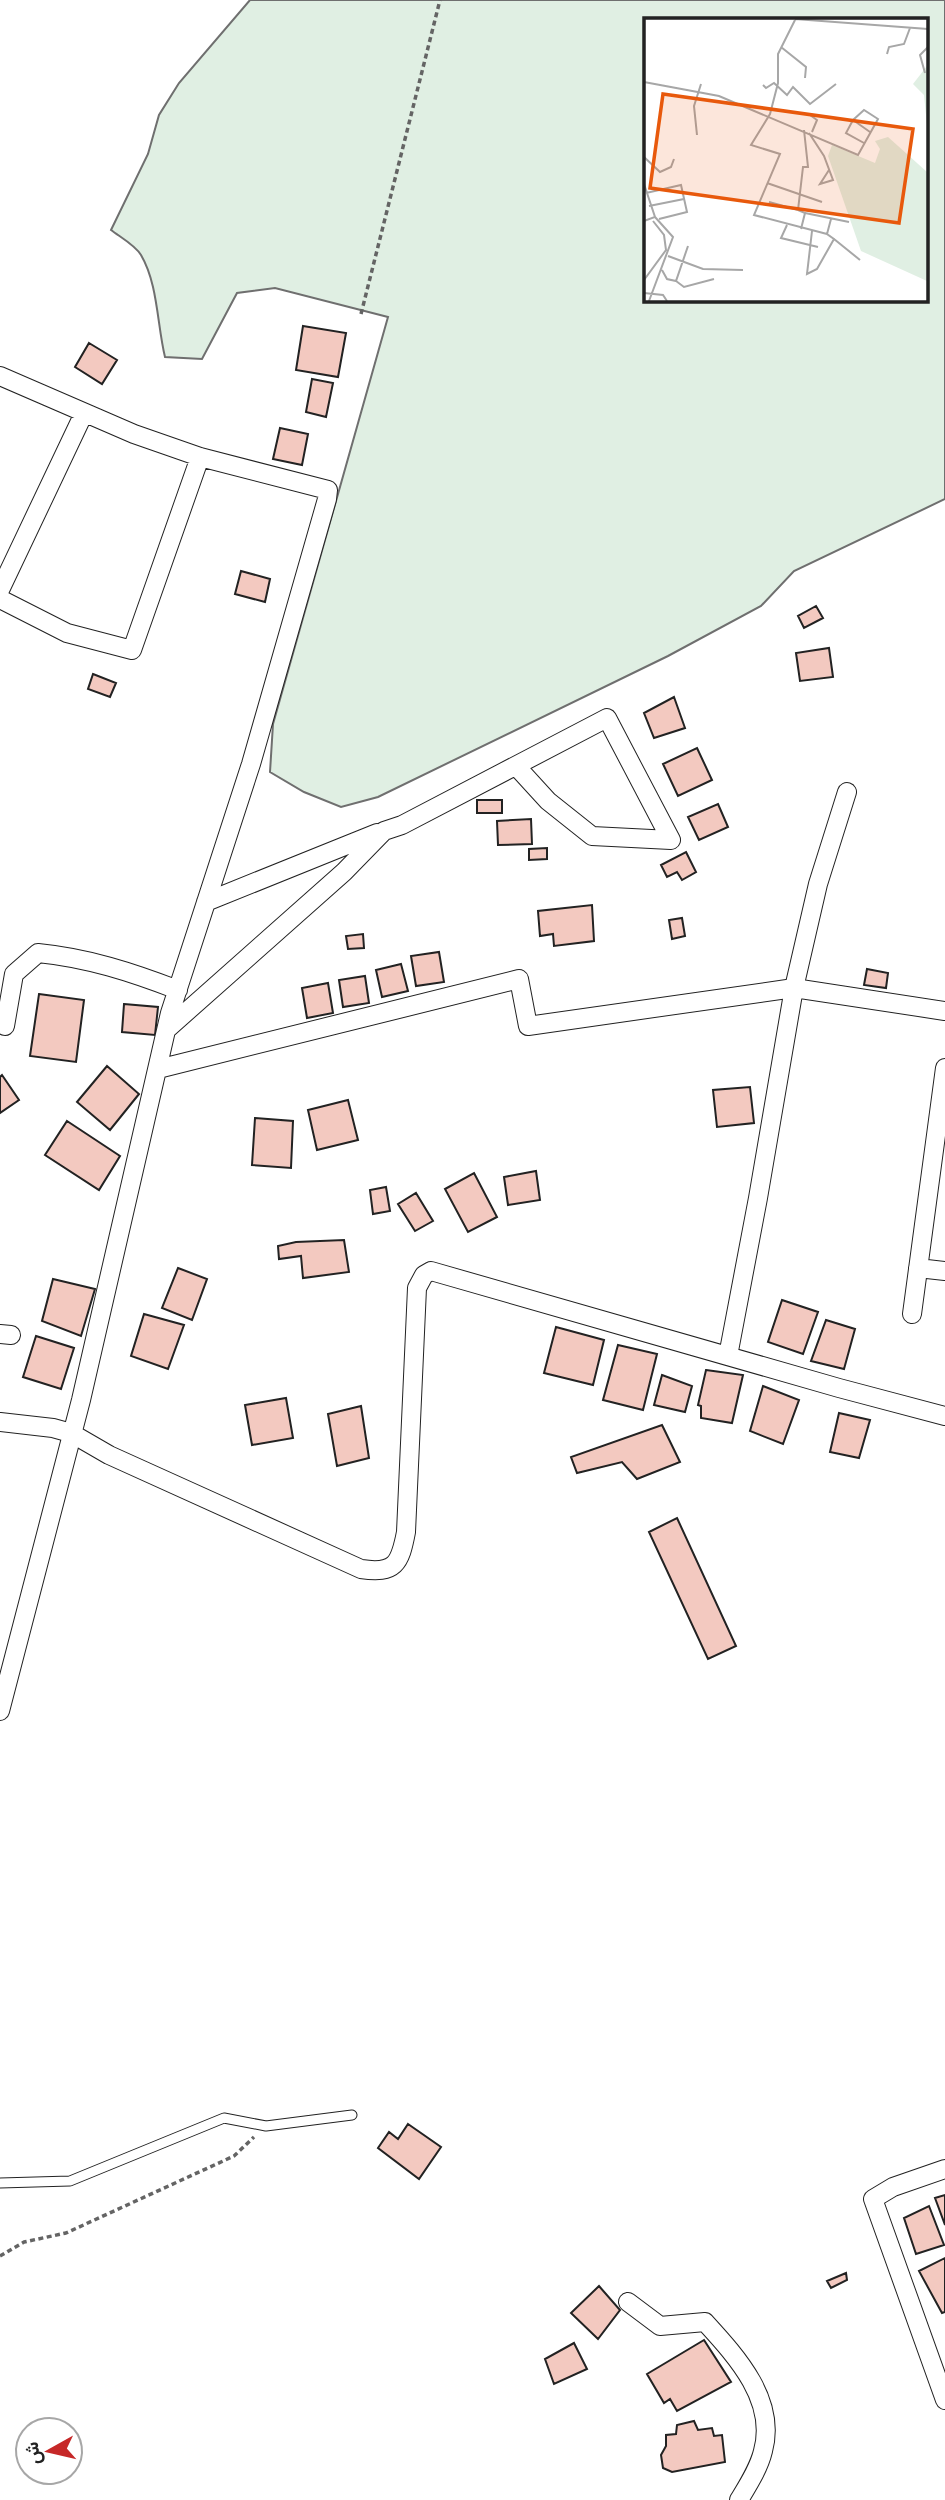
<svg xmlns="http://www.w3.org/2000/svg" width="945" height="2500" font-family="Raleway,Vazirmatn,sans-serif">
<rect width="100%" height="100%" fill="#fff"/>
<!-- green -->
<path fill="#e0efe3" stroke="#6f6f6f" stroke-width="2" fill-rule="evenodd" d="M250,0h695v499l-151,72 -33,35 -93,50 -290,141 -37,10 -37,-15 -34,-20 3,-48 115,-407 -113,-29 -38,5 -35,66 -37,-2c-8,-33 -7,-73 -24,-102 -6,-10 -21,-18 -30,-25l37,-76 11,-39 20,-32zM646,19h280v280h-280z"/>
<!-- building -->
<path fill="#f3c9c0" stroke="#222" stroke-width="2" d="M303,326l43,7 -8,44 -42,-7z
M89,343l28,17 -15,24 -27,-17z
M312,379l21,4 -7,34 -20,-5z
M280,428l28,6 -6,31 -29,-6z
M241,571l29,8 -5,23 -30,-8z
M816,606l7,12 -19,10 -6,-12z
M829,648l4,29 -33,4 -4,-28z
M93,674l23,9 -6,14 -22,-8z
M674,697l11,31 -31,10 -10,-25z
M697,748l15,32 -34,16 -15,-32z
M477,800h25v13h-25z
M718,804l10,23 -29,13 -11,-23z
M531,819l1,25 -34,1 -1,-24z
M547,848v11l-18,1v-11z
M686,852l10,20 -14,8 -5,-8 -10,5 -6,-12z
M592,905l2,36 -40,5 -1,-12 -13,2 -2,-25z
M682,918l3,18 -13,3 -3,-19z
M363,934l1,14 -16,1 -2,-13z
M439,952l5,30 -28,4 -5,-30z
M401,964l7,27 -26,6 -6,-27z
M867,969l21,4 -2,15 -22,-3z
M365,976l4,27 -26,4 -4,-27z
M328,983l5,30 -26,5 -5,-30z
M39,994l45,6 -8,62 -46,-6z
M124,1004l34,3 -3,28 -33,-3z
M107,1066l32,28 -29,36 -33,-28z
M2,1075l17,25 -19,13v-36z
M750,1087l4,36 -37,4 -4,-37z
M348,1100l10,40 -41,10 -9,-40z
M255,1118l38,3 -2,47 -39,-3z
M67,1121l53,35 -21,34 -54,-35z
M536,1171l4,29 -32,5 -4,-28z
M474,1173l23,44 -29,15 -23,-43z
M386,1187l4,24 -17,3 -3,-24z
M416,1193l17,28 -18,10 -17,-27z
M344,1240l5,32 -46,6 -2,-22 -22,3 -1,-13 18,-4z
M178,1268l29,11 -15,41 -30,-12z
M53,1279l42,10 -14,47 -39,-15z
M782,1300l36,12 -15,42 -35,-12z
M144,1314l40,11 -16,44 -37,-13z
M826,1320l29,9 -11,40 -33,-8z
M556,1327l48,13 -11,45 -49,-12z
M36,1336l38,12 -13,41 -38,-12z
M618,1345l39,9 -14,56 -40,-10z
M706,1370l37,5 -11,48 -31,-5v-12l-3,-1z
M662,1375l30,11 -7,26 -31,-7z
M763,1386l36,14 -16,44 -33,-13z
M286,1398l7,40 -41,7 -7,-40z
M361,1406l8,52 -32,8 -9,-52z
M839,1413l31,7 -11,38 -29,-6z
M662,1425l18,37 -43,17 -15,-17 -45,11 -6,-16z
M677,1518l59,128 -28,13 -59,-127z
M408,2124l33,23 -22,32 -41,-31 11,-16 9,7z
M945,2195v30l-10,-27z
M929,2206l15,39 -28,9 -12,-36z
M945,2258v54l-3,1 -23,-42z
M846,2273l1,7 -16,8 -4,-7z
M599,2286l21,24 -22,29 -27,-26z
M704,2340l27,42 -54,29 -7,-12 -6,4 -17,-29z
M574,2343l13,26 -33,15 -9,-25z
M694,2421l4,9 14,-2 2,8 8,-1 3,27 -53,10 -9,-4 -2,-13 5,-9v-11l10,-1 1,-9z"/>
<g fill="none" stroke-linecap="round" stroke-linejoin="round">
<defs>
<path id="lane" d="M0,2183l70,-2 154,-63 42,8 86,-11"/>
<path id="street" d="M0,376l134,58 66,23 128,33 -1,9 -76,265 -81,249 -89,387 -81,311
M0,590l84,-177
M0,599l67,34 65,17 68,-193
M206,902l171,-69
M5,1026l9,-52 24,-21c50,5 93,19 140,37
M166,1030l178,-158 40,-41 18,-6 205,-107 64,122 -79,-4 -44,-35 -32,-35
M158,1069l361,-90 9,47 266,-38 151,23
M918,1268l27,3
M912,1314l33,-246
M0,1334l11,1
M728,1356l30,-158 36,-210 24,-104 29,-92
M0,1422l53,6 18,5 38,22 252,114c34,5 39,-5 45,-37l11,-244 7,-13 7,-4 408,117 106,28
M945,2169l-52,18 -20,12 72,201
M628,2302l32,24 45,-4c31,34 72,78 58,129 -4,17 -15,34 -24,49"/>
</defs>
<!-- lane casing -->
<use href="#lane" stroke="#222" stroke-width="11"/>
<!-- street casing -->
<use href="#street" stroke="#222" stroke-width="20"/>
<!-- path -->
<path stroke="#646464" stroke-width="3.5" stroke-dasharray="5 3.5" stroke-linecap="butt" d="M361,314l79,-314
M0,2256l24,-14 42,-9 168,-77 20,-19"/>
<!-- lane -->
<use href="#lane" stroke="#fff" stroke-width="9"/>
<!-- street -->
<use href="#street" stroke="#fff" stroke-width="18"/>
</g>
<!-- overview -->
<g transform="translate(644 18)">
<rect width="284" height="284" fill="#fff"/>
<path d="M283,48v59l-3,-30 -11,-11zM244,119l39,35v109l-66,-30 -33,-95 4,-11 43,18 5,-14 -5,-8z" fill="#e0efe3"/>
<path fill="none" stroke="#a7a7a7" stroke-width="2" d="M151,1l133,10M151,2l-17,34v29l-8,31 -19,31 29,9 -26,61 73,19M137,29l25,20 -1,11M243,36l2,-7 15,-3 6,-16M281,55l-5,-18 8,-8M0,64l75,14 139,59 20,-36 -14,-9 -11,10 17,12M119,67l3,3 8,-5 13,12 6,-8 17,17 26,-20M166,97l7,5 -5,12M209,102l-7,13 18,10M165,115l15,23 9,24 -13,4 9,-14M53,117l-3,-29 7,-22M0,139l16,15 11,-5 3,-8M123,165l55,19M0,166l11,33 -11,4M2,175l35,-8 6,27 -28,7M125,184l29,8 5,-43h5l-4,-37M5,188l35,-7M154,192l7,3 -4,16M161,195l44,9M143,207l-6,13 37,9M168,213l-5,43 10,-5 17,-30 -7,-5 4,-15M190,221l26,21M24,238l35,13 40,1M18,252l5,9 9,2 12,-35M0,262l22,-30 -2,-15 -11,-14M32,263l8,6 30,-8M0,275l19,2 4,6M5,283l24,-64 -18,-20"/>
<path fill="#e8590c" fill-opacity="0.15" stroke="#e8590c" stroke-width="3.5" d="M19,76l250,35 -14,94 -249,-35z"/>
<rect width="284" height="284" fill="none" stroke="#222" stroke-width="3.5"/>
</g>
<!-- north arrow -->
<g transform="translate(49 2451) rotate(262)"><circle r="33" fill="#ffffff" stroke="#a7a7a7" stroke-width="2"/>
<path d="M0-5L12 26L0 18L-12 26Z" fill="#c62828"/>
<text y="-10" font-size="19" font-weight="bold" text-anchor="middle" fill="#222222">ش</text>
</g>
</svg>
